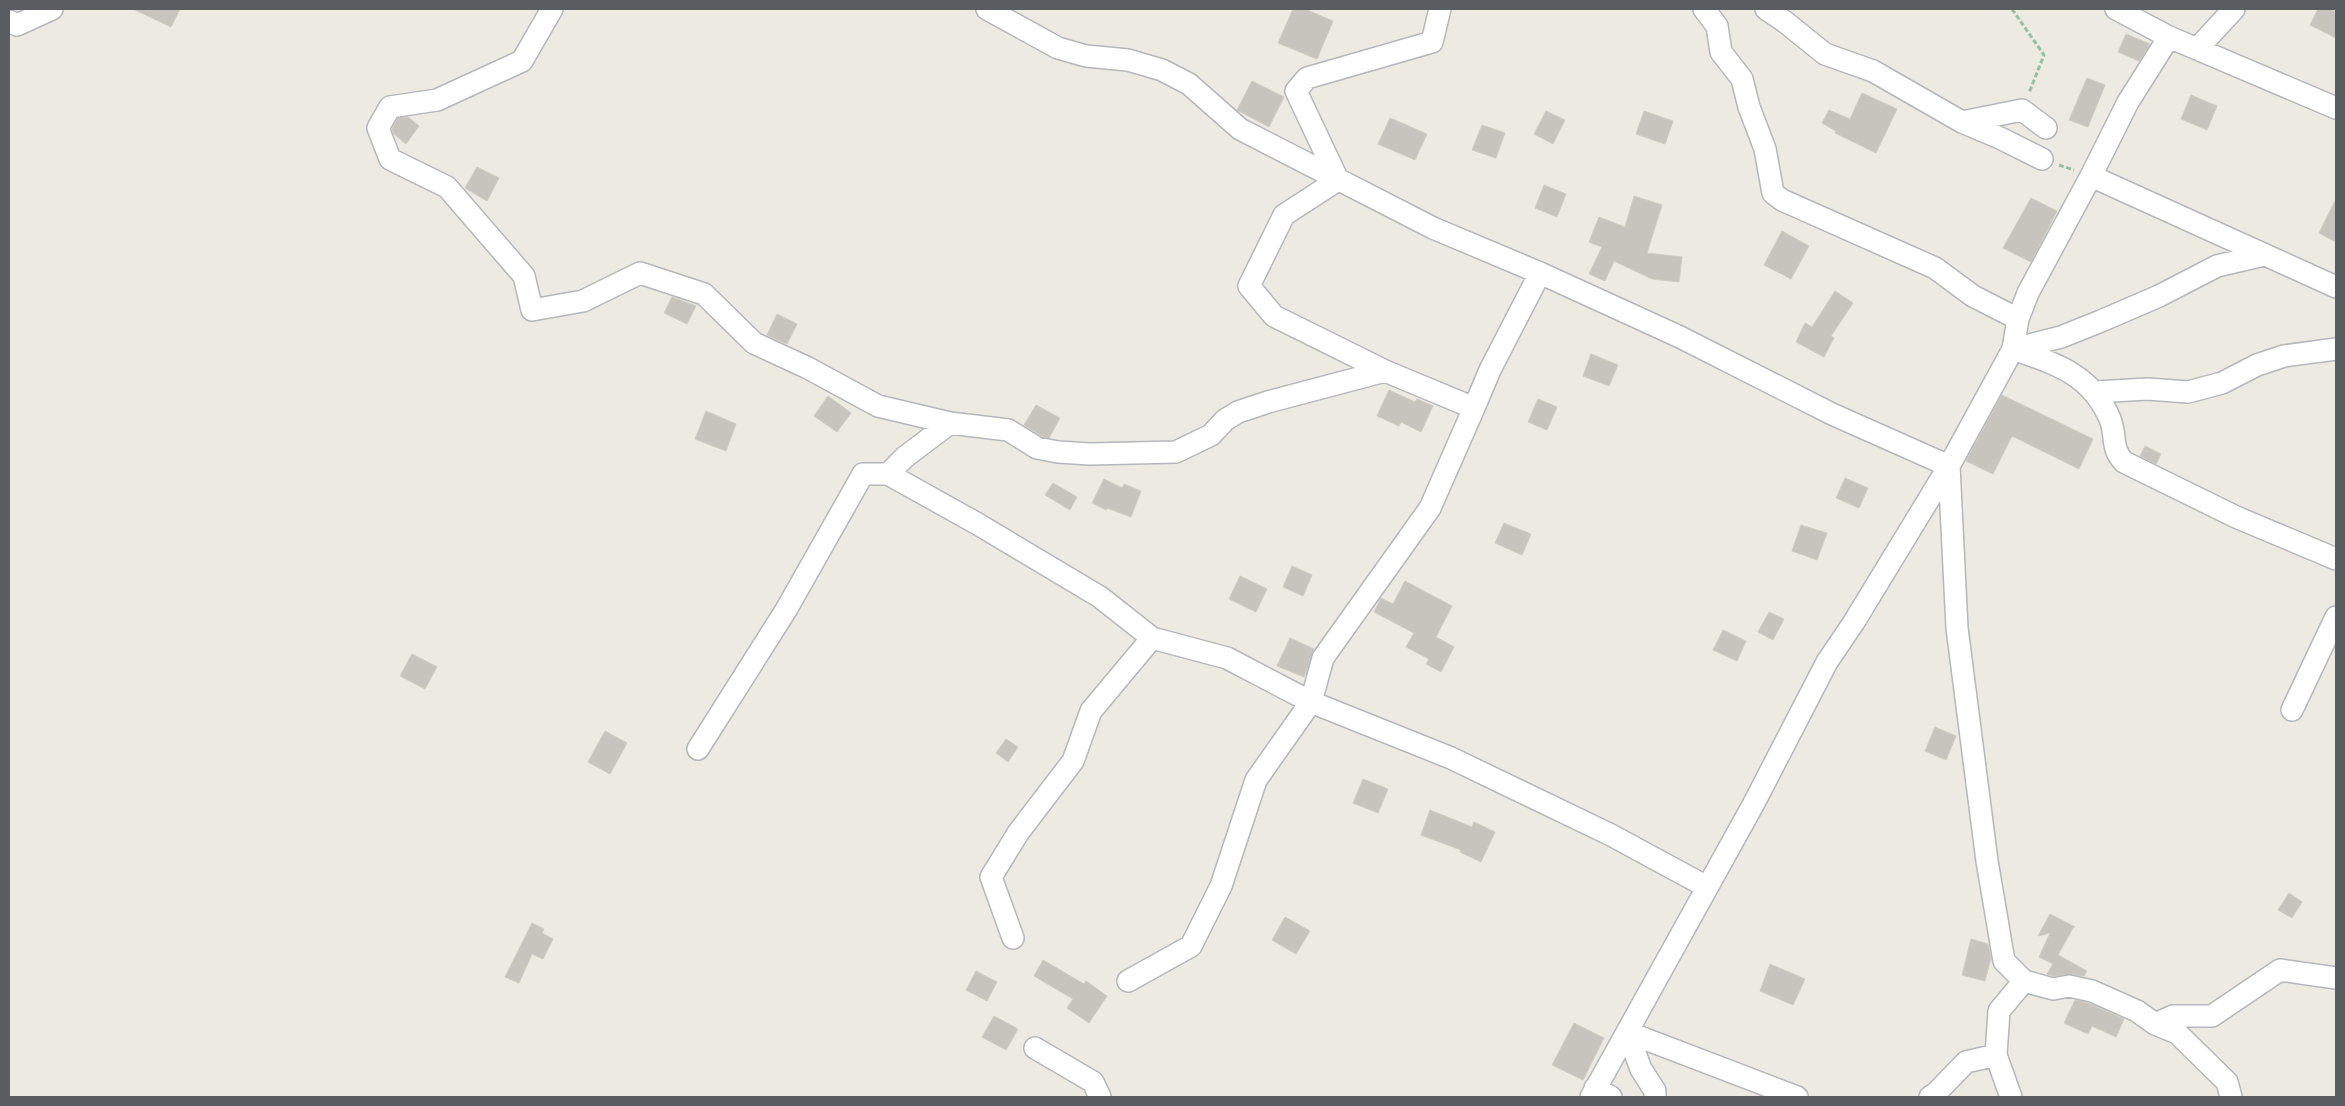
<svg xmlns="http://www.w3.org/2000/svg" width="2345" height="1106" font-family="'Golos Text',sans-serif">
<rect width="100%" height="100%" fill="#eceae1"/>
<!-- building -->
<path fill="#c7c4be" stroke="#d0ccbf" d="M133,9h47l-9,18z
M1293,9h12l28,12 -16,38 -39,-16z
M2318,9h12l6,3v26l-26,-13z
M2126,34l24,10 -11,17 -21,-9z
M2087,78l18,7 -17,42 -19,-7z
M1252,81l32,16 -15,30 -32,-17z
M1862,93l35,16 -21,44 -41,-20 1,-2 -14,-8 7,-13 21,9z
M2191,95l26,11 -10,24 -26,-11z
M1546,111l19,9 -12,24 -19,-10z
M1644,111l29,10 -8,23 -29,-10z
M408,117l11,9 -13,18 -12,-10 -2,-5 6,-11z
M1390,118l37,16 -12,26 -37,-16z
M1482,125l23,8 -9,25 -24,-8z
M477,167l22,11 -12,23 -22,-13z
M1544,185l22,9 -9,23 -22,-9z
M1634,196l28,9 -15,48 35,4 -3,25 -27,-3 -38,-18 -9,20 -16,-7 13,-27 -13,-5 10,-25 26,10z
M2031,198l26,13 -26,51 -28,-14z
M2336,199v43l-17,-9z
M1782,231l27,15 -18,33 -27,-14z
M1835,291l18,12 -22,33 3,2 -10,19 -28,-15 9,-19 7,4z
M672,297l24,9 -9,18 -23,-11z
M777,314l20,10 -10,20 -20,-9z
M1591,354l27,11 -9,21 -26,-10z
M1389,390l26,12 2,-3 16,7 -12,26 -20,-10 -2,4 -22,-10z
M2002,395l91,44 -14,30 -67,-33 -19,38 -27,-13z
M828,396l23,17 -14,19 -23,-16z
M1538,399l19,8 -10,23 -19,-8z
M1036,405l24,13 -11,20 -7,-2 -18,-11z
M706,411l30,13 -10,27 -31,-12z
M2145,446l16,8 -5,10 -16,-8z
M1845,478l23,10 -9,20 -23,-10z
M1104,479l18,9 2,-4 17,7 -10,26 -24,-9 -1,2 -14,-7z
M1053,483l24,14 -7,13 -25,-15z
M1504,523l27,11 -9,21 -27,-12z
M1801,525l26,8 -10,27 -25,-9z
M1292,566l20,9 -9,21 -20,-9z
M1240,576l27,13 -11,23 -27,-13z
M1405,581l47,25 -16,31 18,10 -13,25 -15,-8 3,-5 -23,-12 8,-14 -40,-21 7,-14 12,6z
M1769,612l15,7 -11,21 -15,-8z
M1723,630l23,11 -9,20 -24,-11z
M1290,638l24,11 -10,28 -27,-11z
M412,654l25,13 -12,22 -25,-13z
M1935,727l21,9 -10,24 -21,-9z
M605,731l22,12 -17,31 -22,-12z
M1006,739l12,8 -10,15 -12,-9z
M1363,779l25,10 -10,24 -25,-10z
M1430,810l42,17 2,-5 21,10 -14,30 -21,-10 1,-2 -40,-15z
M2289,893l13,9 -10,16 -14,-8z
M2050,914l25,13 -2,1 -15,27 29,16 -3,5 -13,-2 -17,2 -7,-2 6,-10 -14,-7 11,-24 -12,3z
M1285,917l25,14 -14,23 -24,-14z
M532,923l12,6 -2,4 11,6 -10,20 -11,-5 -13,29 -14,-6z
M1971,939l17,5 3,14 -6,23 -23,-6z
M1043,960l41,24 2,-3 21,15 -18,27 -22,-15 6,-9 -39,-23z
M1770,964l35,15 -12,26 -33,-14z
M976,971l21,11 -10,19 -21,-11z
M2075,1000l13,3 36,16 -8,18 -24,-11 -4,8 -24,-11z
M994,1016l24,13 -12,21 -24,-13z
M1574,1023l30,15 -21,42 -31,-15z"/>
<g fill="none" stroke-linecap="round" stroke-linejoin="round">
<defs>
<path id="minor" d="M552,9l-30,52 -85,39 -47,7 -12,21 12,31 57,28 77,89 8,34 51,-9 57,-28 64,21 50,49 54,25 70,38 72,17
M987,9l71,39 28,8 42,4 34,10 27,14 51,45 193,99 107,45 140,64 152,77 117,52 -95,156 -27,40 -74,143 -162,292
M1704,9l13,17 4,26 21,27 7,28 16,42 8,44 9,7 153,68 38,28 45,23
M1766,9l18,12 41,33 48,17 89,51 60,-12 24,18
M2116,9l53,28 167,71
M9,21l8,4 35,-16
M2197,49l37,-40
M1962,122l38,16 42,21
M2091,176l37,-74 41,-65
M2013,349c43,15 78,25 97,70 7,17 0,28 14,43l112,55 100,42
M2013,349l48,-12 40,-16 58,-25 58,-30 47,-11
M1385,371l-111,-55 -25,-30 35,-71 54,-35 -42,-89 11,-13 125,-36 8,-33
M2096,392l51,-3 41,3 34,-9 35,-18 27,-9 52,-7
M888,474l88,49 124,74 52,41 75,20 84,44 140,56 160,77 96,52
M2292,710l44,-93
M698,749l88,-139 77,-136h25l17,-17 45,-34 58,7 29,18 21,4 32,2 86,-2 35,-17 14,-15 13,-8 30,-10 117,-31 89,37 16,-38 50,-97
M1013,938l-22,-61 27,-44 55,-72 18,-50 61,-73
M1128,981l63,-35 30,-60 35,-106 55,-78 12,-44 107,-150 44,-100
M2024,981l29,8 16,-3 23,5 45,20 18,13 18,-8h39l68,-46 56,8
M2155,1024l22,9 50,49 4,15
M1035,1048l58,34 7,15
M1595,1088l16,9
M1655,1097v-6l-14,-22 -14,-37 170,65
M1930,1097l6,-4 30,-31 30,-7
M2011,1097l-15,-42 3,-44 25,-30 -20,-20 -17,-100 -30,-233 -8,-162 64,-117 5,-30 10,-26 63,-117 245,111"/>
</defs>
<!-- minor casing -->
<use href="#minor" stroke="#b4b7bb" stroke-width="24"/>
<!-- path -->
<path stroke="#95c2a3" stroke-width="3" stroke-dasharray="5 2.5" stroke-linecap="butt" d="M2012,9l32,46 -15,38
M2059,165l15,5"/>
<!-- minor -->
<use href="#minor" stroke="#fff" stroke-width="21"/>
</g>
<!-- border -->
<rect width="2345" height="1106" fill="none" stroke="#595d61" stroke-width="20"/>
</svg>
